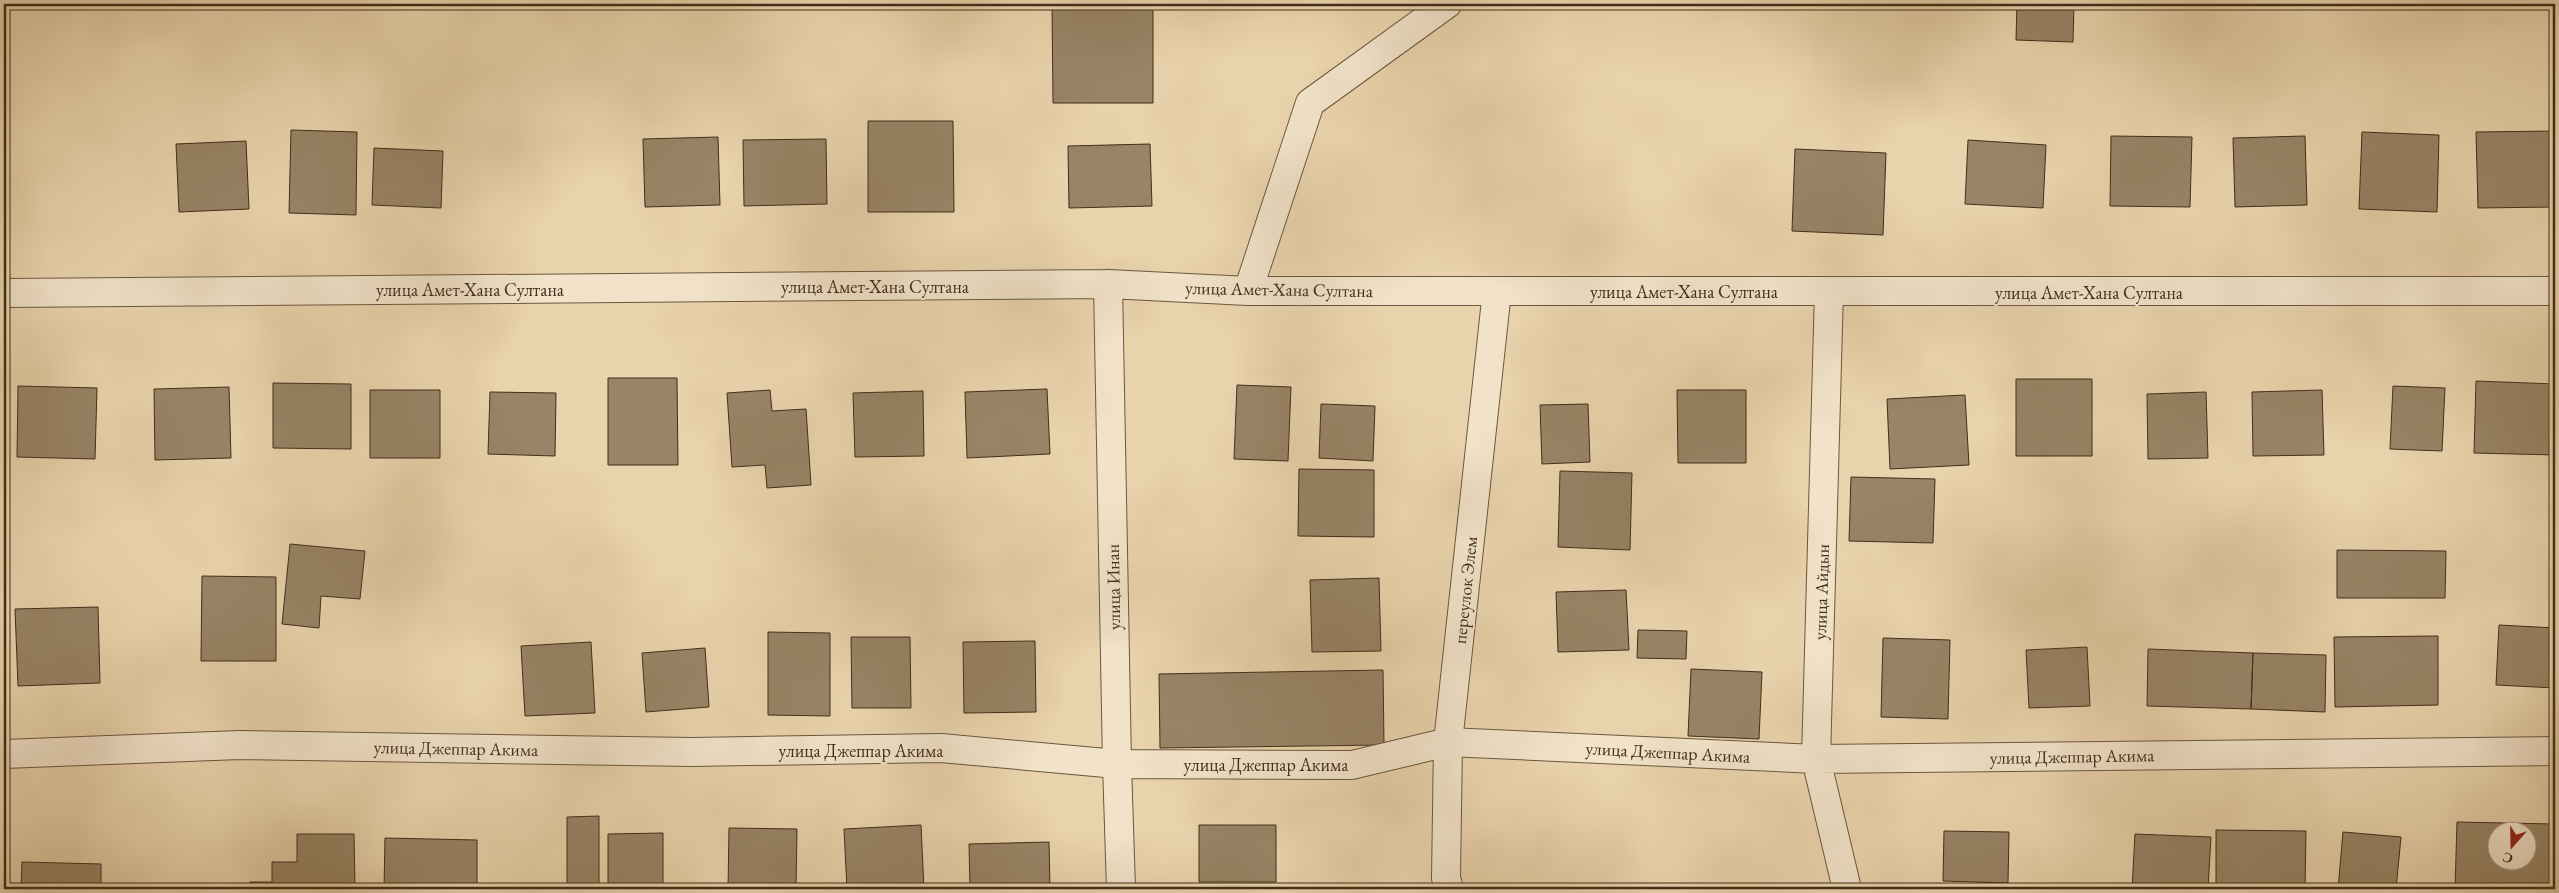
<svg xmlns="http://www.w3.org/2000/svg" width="2559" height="893" font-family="'EB Garamond',serif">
<rect width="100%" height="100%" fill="#e9d3ac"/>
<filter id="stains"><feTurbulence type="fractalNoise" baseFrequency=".004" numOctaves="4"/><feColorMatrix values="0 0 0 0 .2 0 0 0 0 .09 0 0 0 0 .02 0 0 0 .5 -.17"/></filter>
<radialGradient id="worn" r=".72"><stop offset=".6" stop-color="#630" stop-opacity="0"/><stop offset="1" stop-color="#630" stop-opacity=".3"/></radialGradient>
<!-- building -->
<path fill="#988466" stroke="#412e1b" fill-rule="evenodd" d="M1052,4h101v99h-100z
M2017,4h57l-1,38 -57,-2z
M868,121h85l1,91h-86z
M291,130l66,2 -1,83 -67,-2z
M2555,131v76l-77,1 -2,-76z
M2362,132l77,3 -2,77 -78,-3z
M2111,136l81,1 -2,70 -80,-1z
M2305,136l2,69 -72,2 -2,-69z
M718,137l2,68 -75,2 -2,-68z
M826,139l1,65 -83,2 -1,-66z
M1968,140l78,5 -3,63 -78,-4z
M246,141l3,68 -70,3 -3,-68z
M1150,144l2,62 -83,2 -1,-62z
M374,148l69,3 -2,57 -69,-3z
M1795,149l91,4 -3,82 -91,-4z
M608,378h69l1,87h-70z
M2016,379h76v77h-76z
M2476,381l79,3v71l-81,-2z
M273,383l78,1v65l-78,-1z
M1237,385l54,2 -3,74 -54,-2z
M18,386l79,2 -2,71 -78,-2z
M2393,386l52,2 -3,63 -52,-2z
M229,387l2,71 -76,2 -1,-71z
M1047,389l3,65 -83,4 -2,-66z
M370,390h70v68h-70z
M770,390l2,21 34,-2 5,76 -44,3 -2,-23 -33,2 -5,-74z
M1677,390h69v73h-68z
M2322,390l2,65 -71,1 -1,-64z
M923,391l1,65 -69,1 -2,-64z
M490,392l66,1 -1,63 -67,-2z
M2206,392l2,66 -60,1 -1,-65z
M1965,395l4,70 -79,4 -3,-70z
M1321,404l54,2 -2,55 -54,-3z
M1588,404l2,58 -48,2 -2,-59z
M1299,469l75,1v67l-76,-1z
M1560,471l72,2 -2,77 -72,-3z
M1851,477l84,2 -2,64 -84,-2z
M290,544l75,7 -5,48 -39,-3 -2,32 -37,-4z
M2337,550l109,1 -1,47h-108z
M202,576l74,1v84h-75z
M1379,578l2,73 -69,1 -2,-72z
M1626,590l3,60 -71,2 -2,-60z
M98,607l2,76 -82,3 -3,-77z
M2499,625l56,3v60l-59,-3z
M1638,630l49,1 -1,28 -49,-1z
M768,632l62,1v83l-62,-1z
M2438,636v69l-103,2 -1,-70z
M851,637h59l1,71h-59z
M1883,638l67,2 -2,79 -67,-2z
M1035,641l1,71 -72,1 -1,-71z
M591,642l4,71 -70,3 -4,-70z
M2087,647l3,59 -61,2 -3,-58z
M705,648l4,59 -63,5 -4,-59z
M2148,649l105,4 -2,56 -104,-3z
M2253,653l73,2 -1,57 -74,-3z
M1691,669l71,3 -3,67 -71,-3z
M1383,670l1,75 -224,3 -1,-74z
M599,816v73h-32v-72z
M2457,822l98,2v65h-100zM2496,830h30v30h-30z
M921,825l3,64h-77l-3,-60z
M1199,825h77v57h-77z
M729,828l68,1 -1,60h-68z
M2216,830l90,1 -1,58h-89z
M1944,831l65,1 -1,51 -65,-2z
M2343,832l58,5 -5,52h-58z
M663,833v56h-55v-55z
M297,834h57l1,55h-105v-7h22v-20h25z
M2135,834l76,3 -3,52h-76z
M385,838l92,2v49h-93z
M1049,842l1,47h-80l-1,-45z
M22,862l79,2v25h-80z"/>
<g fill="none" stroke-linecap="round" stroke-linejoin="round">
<defs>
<path id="minor" d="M1108,284l9,480 4,125
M1248,291l62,-188 137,-99
M1829,291l-13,468 31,130
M4,293l1104,-9 140,7h1307
M4,754l236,-9 452,7 249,-4 176,16 235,1 96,-23 368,17 739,-8
M1449,889l-3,-11 2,-136 49,-451"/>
</defs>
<!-- minor casing -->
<use href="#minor" stroke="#6b573f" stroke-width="30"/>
<!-- minor -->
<use href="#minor" stroke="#f1e2c9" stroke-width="28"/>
</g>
<g text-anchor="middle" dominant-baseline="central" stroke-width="4" stroke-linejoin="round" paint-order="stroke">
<!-- street labels -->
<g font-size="18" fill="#412e1b" stroke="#f1e2c9">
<text x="875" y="286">улица Амет-Хана Султана</text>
<text x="470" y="289">улица Амет-Хана Султана</text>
<text transform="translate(1279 289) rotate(1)">улица Амет-Хана Султана</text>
<text x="1684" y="291">улица Амет-Хана Султана</text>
<text x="2089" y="292">улица Амет-Хана Султана</text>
<text transform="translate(1113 587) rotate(-91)">улица Инан</text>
<text transform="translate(1465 590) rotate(-84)">переулок Элем</text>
<text transform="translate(1821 592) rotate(-88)">улица Айдын</text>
<text transform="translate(456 748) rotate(1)">улица Джеппар Акима</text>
<text x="861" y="750">улица Джеппар Акима</text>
<text transform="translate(1668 752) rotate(3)">улица Джеппар Акима</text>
<text transform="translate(2072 756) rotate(-1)">улица Джеппар Акима</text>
<text x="1266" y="764">улица Джеппар Акима</text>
</g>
</g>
<!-- margin -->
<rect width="2559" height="893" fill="none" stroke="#e9d3ac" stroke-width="20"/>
<rect x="5" y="5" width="2549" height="883" fill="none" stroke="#412e1b" stroke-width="2.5"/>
<rect x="10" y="10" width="2539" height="873" fill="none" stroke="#412e1b"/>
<!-- north arrow -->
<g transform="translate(2512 846) rotate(200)"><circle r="24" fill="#f1e2c9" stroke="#ab9a83"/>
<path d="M0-4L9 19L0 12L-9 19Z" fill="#8f2418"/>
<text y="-8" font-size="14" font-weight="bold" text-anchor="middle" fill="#412e1b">С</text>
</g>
<rect width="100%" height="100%" filter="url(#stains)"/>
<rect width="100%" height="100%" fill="url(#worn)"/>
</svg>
